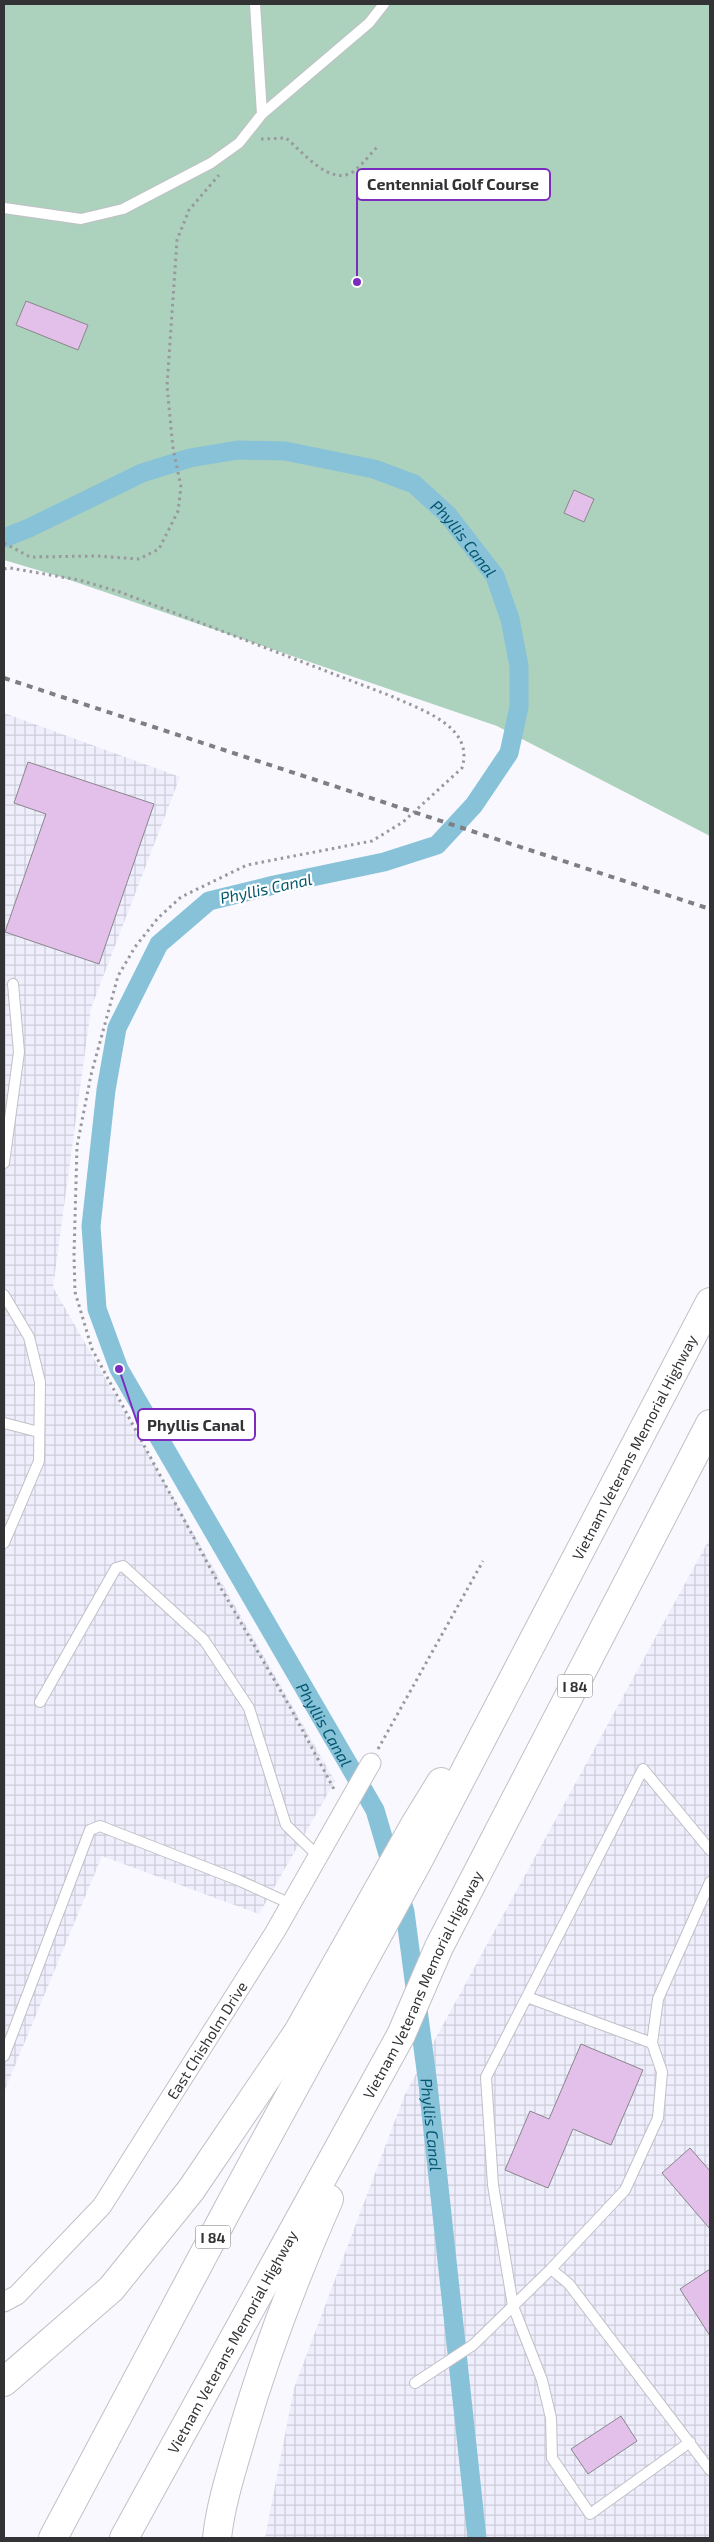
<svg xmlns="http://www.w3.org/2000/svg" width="714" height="2542" font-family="'Exo 2',sans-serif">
<defs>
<pattern id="industrial-grid" width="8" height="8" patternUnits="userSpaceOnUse" patternTransform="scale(1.25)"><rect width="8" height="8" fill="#eeeefd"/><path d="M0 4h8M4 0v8" fill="none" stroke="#cdcdd9"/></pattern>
</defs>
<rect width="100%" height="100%" fill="#f8f8fe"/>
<!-- industrial -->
<path fill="url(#industrial-grid)" d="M4,713l176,64 -89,231 -38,279 282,494 -76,133 -157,-58 -98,236z
M710,1538v1000h-445l29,-150 111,-294z"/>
<!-- grass -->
<path fill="#acd1bc" d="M4,4h706v832l-213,-110 -436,-149 -57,-17z"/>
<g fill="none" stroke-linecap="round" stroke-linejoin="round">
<!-- canal -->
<path stroke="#87c2d9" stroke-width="19" id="s1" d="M4,538l25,-10 113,-55 48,-15 48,-8 47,1 89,18 40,15 34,31 47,61 15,43 9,47v41l-10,46 -35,52 -37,40 -53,17 -110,23 -65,16 -50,43 -42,84 -11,62 -15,136 6,83 22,60 256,441 30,102 23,173 49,453"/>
</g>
<!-- building -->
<path fill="#e2c0ea" stroke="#8a868b" d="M26,301l62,24 -10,25 -62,-25z
M574,490l20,9 -10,23 -20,-9z
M28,762l126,42 -55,160 -94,-32 41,-118 -32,-11z
M581,2044l62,26 -32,75 -38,-16 -25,59 -43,-18 25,-59 19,8z
M690,2148l20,23v58l-48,-56z
M710,2269v67l-30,-47z
M621,2416l16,25 -49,33 -17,-25z"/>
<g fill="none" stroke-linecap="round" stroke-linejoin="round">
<defs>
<path id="lane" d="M255,4l7,110 107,-91 15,-19
M4,208l77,11 42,-10 88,-46 28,-20 23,-29
M4,1163l15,-111 -6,-68
M4,1295l25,42 11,45 -1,79 -35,82
M4,1423l35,9
M40,1702l76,-134 7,-2 81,74 45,68 37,117 33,32
M527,1997l125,46
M4,2056l86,-226 10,-4 138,54 53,24
M551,2269l74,-79 33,-72 4,-46 -10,-29 6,-44 52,-117
M415,2383l58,-38 78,-76 18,15 141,186
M690,2442l-100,72 -38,-56 -1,-40 -9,-38 -29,-74 -20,-121 -7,-108 157,-308 67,81"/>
<g id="street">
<path id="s2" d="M4,2302l13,-7 85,-89 173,-274 96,-169"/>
</g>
<g id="highway">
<path d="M4,2382l107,-93 80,-99 107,-158 116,-206 27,-44"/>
<path id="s3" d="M53,2538l177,-333 188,-344 292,-559"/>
<path id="s4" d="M124,2538l277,-503 38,-88 271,-523"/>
<path d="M217,2538c4,-37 16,-71 26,-107 23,-79 53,-157 86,-232"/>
</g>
</defs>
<!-- lane casing -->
<use href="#lane" stroke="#c0c0c7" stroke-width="12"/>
<!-- street casing -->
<use href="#street" stroke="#c0c0c7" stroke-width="21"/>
<!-- highway casing -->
<use href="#highway" stroke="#c0c0c7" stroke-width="30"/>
<!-- path -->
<path stroke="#98989d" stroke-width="3" stroke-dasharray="2.5 4" stroke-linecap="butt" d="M261,139l25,-1c17,14 45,50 68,33 9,-7 17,-18 25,-26
M4,543l26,14 67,-1 42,3 20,-10 19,-38 3,-24 -8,-39 -6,-62 10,-146 12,-30 30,-35
M4,569l6,-1 69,12 41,12 271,104c30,14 84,30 71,72l-59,54 -31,19 -125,24 -66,32 -23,21 -23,29 -17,29 -27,99 -14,71 -3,109 1,37 17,57 130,241 68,117 45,84
M378,1749l105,-188"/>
<!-- lane -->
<use href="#lane" stroke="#fff" stroke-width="10"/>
<!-- street -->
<use href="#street" stroke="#fff" stroke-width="19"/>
<!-- highway -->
<use href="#highway" stroke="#fff" stroke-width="28"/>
<!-- rail -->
<path stroke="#7f7f83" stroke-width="4" stroke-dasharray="6 6" stroke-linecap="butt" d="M4,678l706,231"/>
</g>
<g text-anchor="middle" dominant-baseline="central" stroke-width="4.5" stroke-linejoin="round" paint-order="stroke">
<!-- shield labels -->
<g fill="#fff" stroke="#707072" stroke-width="1">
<rect x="557.5" y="1674.5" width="35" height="23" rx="4"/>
<rect x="195.5" y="2225.5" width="35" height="23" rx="4"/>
</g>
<g font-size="14" font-weight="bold" fill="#333336">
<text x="575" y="1686">I 84</text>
<text x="213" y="2237">I 84</text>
</g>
<!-- street labels -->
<g font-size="15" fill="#333336" stroke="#fff">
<text stroke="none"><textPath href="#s3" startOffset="1236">Vietnam Veterans Memorial Highway</textPath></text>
<text stroke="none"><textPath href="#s4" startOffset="629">Vietnam Veterans Memorial Highway</textPath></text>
<text stroke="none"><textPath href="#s2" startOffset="334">East Chisholm Drive</textPath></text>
<text stroke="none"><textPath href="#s4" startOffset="224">Vietnam Veterans Memorial Highway</textPath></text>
</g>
<!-- water labels -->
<g font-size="16" font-style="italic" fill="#05586f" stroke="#fff">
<text stroke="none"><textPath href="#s1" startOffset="506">Phyllis Canal</textPath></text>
<text transform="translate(266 888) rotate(-12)">Phyllis Canal</text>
<text stroke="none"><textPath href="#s1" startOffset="2006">Phyllis Canal</textPath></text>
<text stroke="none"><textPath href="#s1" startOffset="2426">Phyllis Canal</textPath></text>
</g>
</g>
<!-- callouts -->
<path fill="none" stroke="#7b2cbf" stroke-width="2" d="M357 282L357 185M119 1369L138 1425"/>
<g fill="#7b2cbf" stroke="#fff" stroke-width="2">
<circle cx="357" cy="282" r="5"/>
<circle cx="119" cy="1369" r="5"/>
</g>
<g fill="#fff" stroke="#7b2cbf" stroke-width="2">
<rect x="357" y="169" width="193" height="31" rx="5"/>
<rect x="138" y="1409" width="117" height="31" rx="5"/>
</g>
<g font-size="16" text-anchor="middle" font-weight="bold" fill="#333336">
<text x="453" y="190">Centennial Golf Course</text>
<text x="196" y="1431">Phyllis Canal</text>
</g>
<!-- border -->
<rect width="714" height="2542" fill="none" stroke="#333336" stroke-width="10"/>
</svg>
